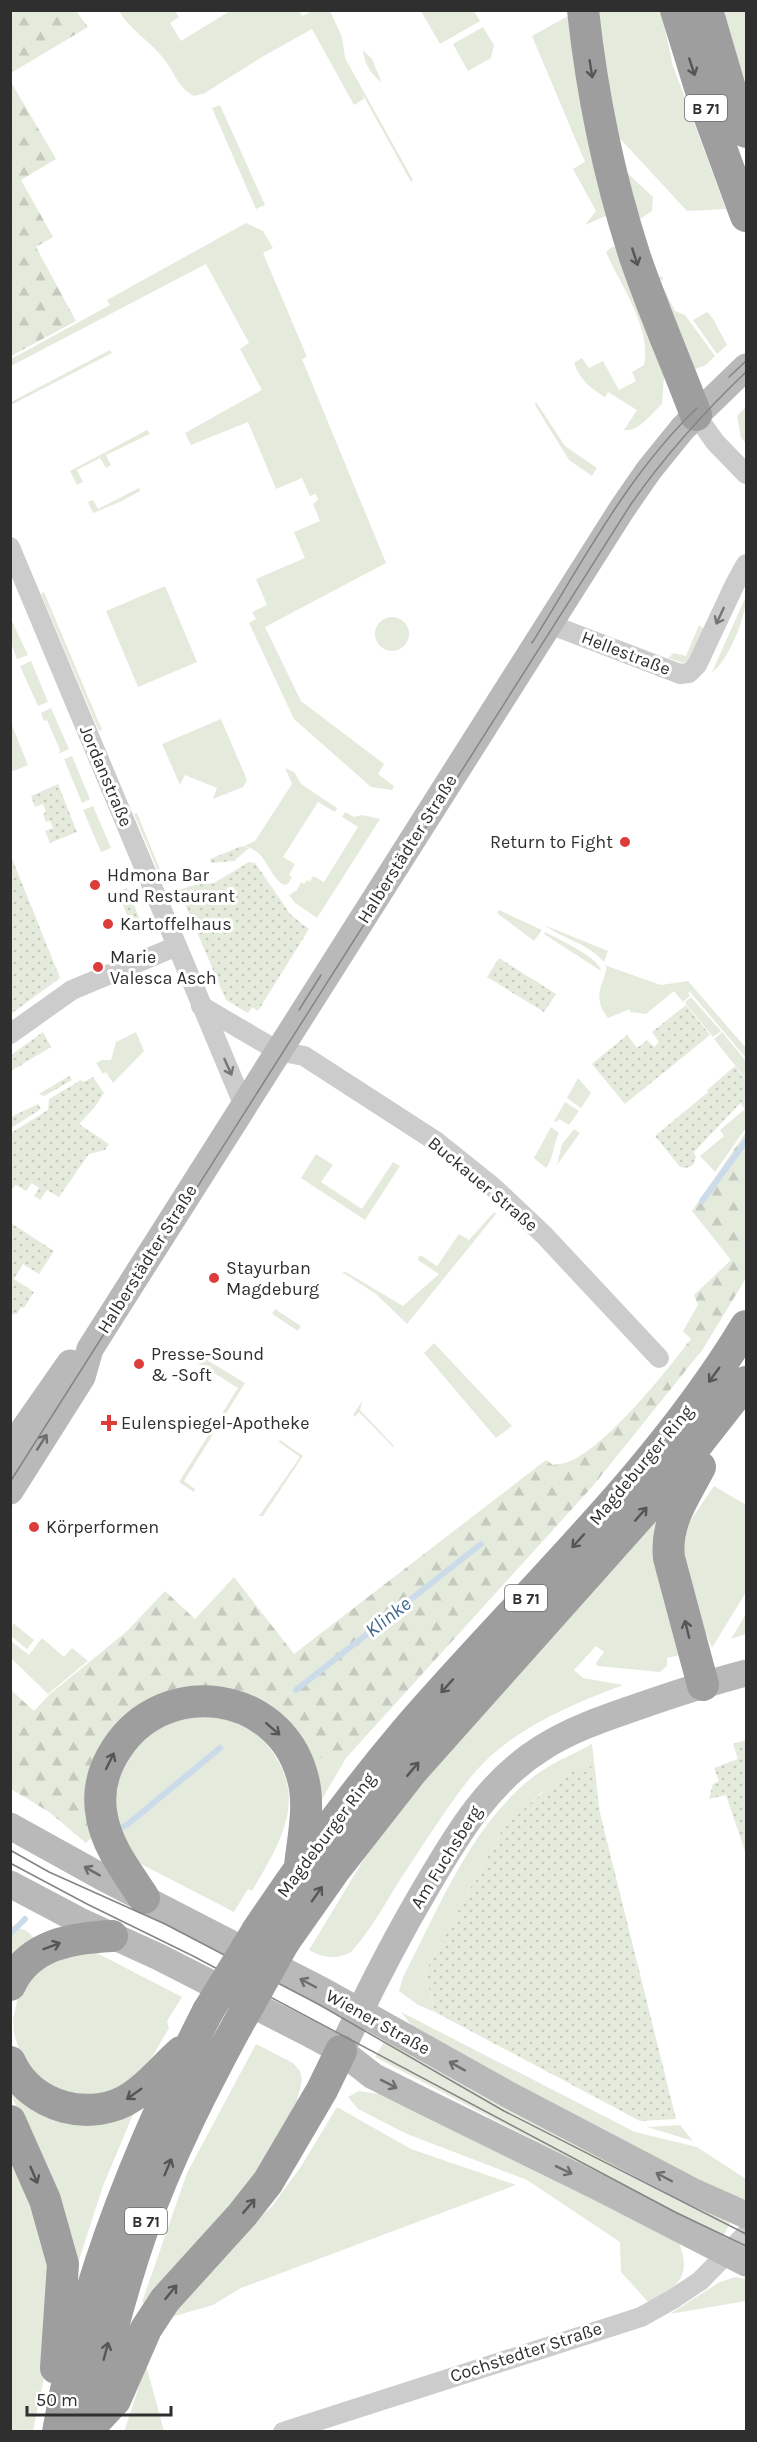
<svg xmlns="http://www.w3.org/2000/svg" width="757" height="2442" font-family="Karla,sans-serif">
<defs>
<pattern id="forest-firs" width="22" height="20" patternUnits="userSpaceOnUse" patternTransform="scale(1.5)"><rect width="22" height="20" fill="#e4ebdd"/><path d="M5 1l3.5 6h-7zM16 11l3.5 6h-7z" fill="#c4cabe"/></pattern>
<pattern id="park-dots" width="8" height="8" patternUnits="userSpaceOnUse" patternTransform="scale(1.5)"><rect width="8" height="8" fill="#e4ebdd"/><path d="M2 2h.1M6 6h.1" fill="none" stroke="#c4cabe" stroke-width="1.8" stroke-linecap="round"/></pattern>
</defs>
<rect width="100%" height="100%" fill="#fff"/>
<!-- grass -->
<path fill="#e4ebdd" d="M119,11h56l4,6 -9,6 11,18 49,-30h69l3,4 -2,2 12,-6h18l12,26 3,21 68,122 -2,2 -48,-87 1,4 -10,6 -42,-76 -50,28 -57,36 -11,3c-16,-8 -19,-23 -30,-37 -13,-17 -35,-30 -45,-48z
M421,11h53l6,10 -40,23z
M594,11h67l12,55 53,143 -39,2 -73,-79z
M722,11h24v76z
M568,16l40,199 -23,10 11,-14 -23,-42 12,-7 -53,-126z
M483,27l11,18 -3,13 -23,13 -15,-27z
M363,50l9,9 10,24c-11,-9 -18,-19 -19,-33z
M220,105l45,100 -9,4 -44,-101z
M620,166l33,31 -1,14 -16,11z
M246,223l17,8 10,17 -10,5 44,104 -5,2 84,204 -121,64 36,74 83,63 -6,10 16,12 -2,4 -21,-3 -77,-68 -45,-96 7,-4 -4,-7 15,-7 -11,-26 49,-21 -11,-26 26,-11 -7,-17 5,-4 -2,-6 -6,2 -8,-18 -26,11 -28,-67 -57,23 -6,-12 77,-43 -22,-41 9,-6 -43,-79 -195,102v-7l99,-54 -3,-5z
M612,247h5l47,130 -2,27c-10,9 -24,29 -38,26l13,-20 -29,-18 -3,5c-15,-9 -25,-17 -31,-34l8,-5 7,10 14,-7 16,29 17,-9 -4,-9 12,-7c8,-37 -24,-80 -38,-113z
M662,276l1,3 -3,2 15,30 10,4 30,41 -9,9 -11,4 -13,-16 -28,-73z
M707,312l5,5 15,28 -10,9 -24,-34z
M110,350l2,3 -101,52v-3z
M536,402l29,44 32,22 -5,8 -23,-16 -34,-55z
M745,408l1,35 -5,-5 -4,-22z
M147,430l3,4 -44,21 5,10 -5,3 -6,-10 -23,12 6,12 -6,3 -7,-14z
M139,488l1,3 -18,10 -29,12 -5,-11 5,-2 5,9z
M165,586l32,76 -59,25 -32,-76z
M44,592l58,138 -3,1 -58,-137z
M746,596c1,19 -18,66 -34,76z
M375 634a17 17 0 1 1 34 0a17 17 0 1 1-34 0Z
M10,617l18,38 -11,4 -6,-16z
M699,625l5,4 -14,31 -7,3 -15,-5 6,-5 12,3z
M31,661l17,41 -10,4 -18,-40z
M51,708l18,41 -11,5 2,-4 -13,-30 -3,1 -3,-8z
M221,719l26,61 -4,7 -30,12 4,-11 -32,-13 -5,10 -18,-41z
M11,723l17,42 -17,7h-1z
M72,756l18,43 -8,4 -18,-44z
M285,768l9,4 7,12 36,24 -2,4 -17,-10 -35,55 12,7 -6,11 3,2 -4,7 -4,1c-18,-11 -15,-33 -40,-39l11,-5 37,-57z
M93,806l18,42 -10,4 -18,-42z
M345,812l9,5 8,-2 18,4 -63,99 -22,-15 -6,-8 8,-5 4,-8 3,2 3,-4 3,2 3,-6 11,6 34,-55 -16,-10z
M137,813l28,69 -2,1 -29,-69z
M499,910l43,20 -8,11 -37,-28z
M544,925l64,26 -4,11 3,4 54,19 27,-4 58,67v10l-56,-66 2,-2 -4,3 2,3 -7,6 -9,-11 -28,23 -16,-2v-3l-22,9c-22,-27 6,-44 -4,-56 -15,-18 -42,-24 -60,-37z
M545,932c13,7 55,26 56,39l-57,-37z
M691,997l30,34 -8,6 -27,-33 -1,-2z
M136,1032l8,19 -31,32 -7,-11 -3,2 -7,-11 6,-3h9l5,-18z
M722,1032l24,29v18l-32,-40z
M578,1078l13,15 -10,15 -14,-10z
M746,1098v30l-31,44 -15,-16 24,-20 -4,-6 25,-21 -5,-6z
M565,1102l14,9 -10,14 -10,-6 -2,3 -3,-1z
M551,1127l8,6c-6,11 -5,25 -13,35l-12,-10z
M574,1129l6,4 -23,32 5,-21z
M316,1154l17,11 -12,17 41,27 31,-47 7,4 -35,54 -64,-42z
M494,1212l2,2 -89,110 -31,-30 -34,-22h4l57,34 36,-32 -21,-14 1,-4h3l15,10 22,-32 10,6z
M275,1309l26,17 -3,5 -26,-17z
M434,1343l78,83 -16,12 -72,-85z
M202,1357l43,26 -61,98 11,8 -1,3 -15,-10 59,-94 -40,-25z
M362,1401l-2,9 34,36 -1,1 -34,-35 -4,5 -2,-2z
M280,1440l23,16 -40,60h-4l41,-59 -21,-15z
M714,1486l32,19v87l-34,56 -9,-21 -21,-68v-26z
M657,1518l-2,10 25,127 -13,3v8l-7,6 -63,-6 -1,-3 8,-11 -8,-6 -22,24 9,8 40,7c-51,19 -111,44 -148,87 -25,30 -46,64 -68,97 -18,27 -34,59 -56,83 -14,8 -28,6 -42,-2l84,-139z
M746,1614v20l-15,5z
M13,1623l21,17 -7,9 -16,-13z
M42,1638l22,19 8,-9 16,13 -40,33 -37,-36v-17l18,14z
M175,1715c14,1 44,-2 56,2 12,4 27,18 36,28 43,51 14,97 -15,146l-4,-2 -14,23 -95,-49 -15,-24 -12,-34 14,-51z
M592,1744l8,69 -9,-48 -49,27 -41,40 -76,140 10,40 -17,-7 -19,-14 4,-14c37,-71 72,-162 140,-207 15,-10 33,-17 49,-26z
M308,1758h38l-25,43z
M11,1923l2,1 -1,4c12,0 17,3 24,13l-25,24z
M93,1951l89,46 -15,24 2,7 -21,36 -29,24 -26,8 -41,-8 -29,-27 -9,-27 -1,-14 6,-29 32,-32z
M401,2012l234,120 62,15 49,32v29l-330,-177z
M387,2037l343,186 -8,16 -347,-182z
M256,2044l37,19 7,8 2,9 -5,21 -42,78 -106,126 -7,-3 45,-129z
M10,2083l124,29 -31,74 -25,77 -30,-88 -37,-80z
M359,2091l20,3 162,76 138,73c13,34 -1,43 -30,60l-28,-31 -1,-30 -93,-62 -120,-46 -49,-25 -10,-12z
M337,2107l74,42 105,36 -275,103 -28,17 -45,13 42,-53 62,-59 28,-38z
M680,2125l13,16 -46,-14z
M10,2147l38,99 1,108 -16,77h-22z
M735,2277l11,2v22l-76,13 48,-31z
M146,2365l18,66 -40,1z"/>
<!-- forest -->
<path fill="url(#forest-firs)" d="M10,11h66l12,16 -77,46z
M11,82l45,77 -35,21 32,57 -17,10 40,74 -65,35z
M746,1132v146l-43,71 -111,138 -246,271h-38l-23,-31 -136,-21 -55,130 -8,7 -37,-31 -38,-23v-99l23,21 16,-17 76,-62 39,-41 30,28 39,-42 60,77 252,-194 7,5c6,-1 13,-2 18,-4 40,-20 92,-86 120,-122l-8,-8 15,-26 -4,-10 37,-35 -39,-49z"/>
<!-- park -->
<path fill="url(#park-dots)" d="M58,784l19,48 -27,11 -5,-12 8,-3 -3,-7 -4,1 -3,-8 3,-2 -3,-8 -8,3 -4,-11z
M242,846l7,2 -15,13 -23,2 -1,-4z
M11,856l49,122 -49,36h-1z
M249,862l6,1 36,52 18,14 -51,82 -6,-4 -4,6 -22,-13 -47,-110 15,-5 20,-2z
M127,888l14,34 -4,10 -9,-4 2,-5 -12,-31z
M499,958l57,36 -12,18 -57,-35z
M686,1005l24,30 -85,69 -33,-40 35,-29 10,13 10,-8 7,7 5,-5 -7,-10z
M43,1032l8,15 -40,24v-16z
M735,1066l11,14v17l-52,55 2,5 -3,8 -7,3 -6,-1 -25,-31 53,-44 -1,-2z
M69,1076l3,4 -28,16 -5,-2z
M93,1077l11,16 -10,15 -15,16 30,20 -4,6 -16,4 -30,43 -12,-7 -7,10 -6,-4 5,-8 -7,-5 -6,8 -10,-6 -5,5v-57l37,-23 1,-11 32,-19 2,2z
M38,1104l3,5 -30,19v-11z
M11,1223l43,28 -15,23 -16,-10 -9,15 20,13 -10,16 -3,-1 -4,7h-6z
M746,1740v114l-20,-59 -17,4 4,-15 6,-3 -5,-13 24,-9 -5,-15z
M591,1765l9,48 76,306 -36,2 -205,-109 -10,-40 76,-140 15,-16 50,-44z"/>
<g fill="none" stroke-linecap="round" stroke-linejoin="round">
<!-- stream -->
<path stroke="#cbdbea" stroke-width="6" d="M702,1201l44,-60
M296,1690l185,-146
M119,1829l9,-5 92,-76
M10,1934l15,-15"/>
<!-- minor -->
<path stroke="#ccc" stroke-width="20" d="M696,415l19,27 31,32
M10,547l234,559
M549,624l131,50 9,-1 8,-8 38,-81 11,-20
M201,1006l77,45 26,5 133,86 55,44 52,49 115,123
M10,1034l62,-44 105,-44
M283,2432l358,-115 32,-18 27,-18 46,-47"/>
<!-- secondary -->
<path stroke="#b9b9b9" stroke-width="27" d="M10,1449l60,-86
M10,1491l72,-114 8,-28 532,-840 27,-39 34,-42 63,-61
M10,1826l92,51 223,115 184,103 183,96 54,24
M10,1884l70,37 79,36 149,76 33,18 32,25 48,24 179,88 146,75
M341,2051c26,-56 54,-111 86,-165 31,-53 62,-105 115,-138 28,-18 60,-29 92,-40 37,-13 74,-25 112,-35"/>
<!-- trunk -->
<path stroke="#9e9e9e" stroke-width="32" d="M583,10c9,84 26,167 52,247 18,53 41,105 61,158
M676,10l30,97 40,109
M707,10l25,85 14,37
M700,1467c-16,31 -35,55 -31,91l34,127
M144,1898c-16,-25 -37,-51 -42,-81 -5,-24 1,-48 15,-69 48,-73 161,-58 185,27 9,29 1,62 -2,91
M257,1931c46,-69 95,-136 149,-200 114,-133 249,-254 340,-405
M284,1942l50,-71 79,-101 238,-267 95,-121
M10,1985c19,-41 62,-47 102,-49
M10,2062c20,46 83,62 123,34 18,-12 32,-30 48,-44
M10,2121l35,79 18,64 -7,104
M90,2422c14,-65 31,-131 53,-194 25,-70 59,-137 94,-202
M88,2429l27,-29 31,-71 19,-29 77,-85 26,-33 54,-92 19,-39
M58,2432c5,-26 9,-51 16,-77 28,-117 79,-236 134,-344"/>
<!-- tram -->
<path stroke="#848484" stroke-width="1.5" d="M729,377l17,-16
M532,643c50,-80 96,-169 165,-235
M362,912l29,-46
M299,1010l22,-35
M10,1482l621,-978c35,-50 71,-90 115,-132
M10,1850l39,22 116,52 153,80 186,107 242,123
M10,1863l77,41 106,52 482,256 71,34"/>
<!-- trunk-bridge -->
<path stroke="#9e9e9e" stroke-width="32" d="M208,2011l49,-80
M237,2026l47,-84"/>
</g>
<!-- one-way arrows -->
<defs><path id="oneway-shaft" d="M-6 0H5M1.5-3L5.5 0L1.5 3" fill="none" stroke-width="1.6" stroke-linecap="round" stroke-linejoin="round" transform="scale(1.5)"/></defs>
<g stroke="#565656">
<use href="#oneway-shaft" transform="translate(692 67) rotate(72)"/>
<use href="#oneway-shaft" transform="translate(591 69) rotate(81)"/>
<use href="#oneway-shaft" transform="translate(635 257) rotate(72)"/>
<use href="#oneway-shaft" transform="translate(714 1375) rotate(126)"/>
<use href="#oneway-shaft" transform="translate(641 1514) rotate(-49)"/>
<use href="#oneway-shaft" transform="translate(578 1541) rotate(132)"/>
<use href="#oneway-shaft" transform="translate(687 1629) rotate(-104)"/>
<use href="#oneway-shaft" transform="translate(447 1686) rotate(132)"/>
<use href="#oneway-shaft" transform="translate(273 1729) rotate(41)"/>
<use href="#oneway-shaft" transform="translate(110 1761) rotate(-64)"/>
<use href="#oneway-shaft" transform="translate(413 1769) rotate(-50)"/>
<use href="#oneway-shaft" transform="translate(317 1894) rotate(-55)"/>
<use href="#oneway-shaft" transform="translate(52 1946) rotate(-21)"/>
<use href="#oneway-shaft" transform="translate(134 2094) rotate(145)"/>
<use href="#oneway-shaft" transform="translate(168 2167) rotate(-67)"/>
<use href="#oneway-shaft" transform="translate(34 2175) rotate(67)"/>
<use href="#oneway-shaft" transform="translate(249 2206) rotate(-50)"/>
<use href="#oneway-shaft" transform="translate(171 2292) rotate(-51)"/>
<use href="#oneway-shaft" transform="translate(106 2351) rotate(-75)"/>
</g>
<g stroke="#767676">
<use href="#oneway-shaft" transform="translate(720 616) rotate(115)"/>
<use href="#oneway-shaft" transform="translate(228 1067) rotate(66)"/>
</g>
<g stroke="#6d6d6d">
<use href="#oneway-shaft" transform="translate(42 1442) rotate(-57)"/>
<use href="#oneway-shaft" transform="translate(92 1871) rotate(-151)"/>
<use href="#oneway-shaft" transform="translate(308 1983) rotate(-152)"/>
<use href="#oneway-shaft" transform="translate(457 2066) rotate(-151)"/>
<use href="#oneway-shaft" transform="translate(389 2084) rotate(27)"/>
<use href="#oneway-shaft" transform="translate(564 2170) rotate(26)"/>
<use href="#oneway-shaft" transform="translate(664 2177) rotate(-152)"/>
</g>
<!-- markers -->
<g fill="#dc3d3a" stroke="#fff" stroke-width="2">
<circle cx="625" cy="842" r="6"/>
<circle cx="95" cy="885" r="6"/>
<circle cx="108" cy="924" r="6"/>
<circle cx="98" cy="967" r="6"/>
<circle cx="214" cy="1278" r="6"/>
<circle cx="139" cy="1364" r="6"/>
<path d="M106 1414h6v6h6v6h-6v6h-6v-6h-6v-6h6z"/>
<circle cx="34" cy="1527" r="6"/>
</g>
<g text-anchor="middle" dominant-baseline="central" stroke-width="6" stroke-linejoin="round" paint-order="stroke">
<!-- shield labels -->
<g fill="#fff" stroke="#6d6d6d" stroke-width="1.5">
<rect x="685" y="95" width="42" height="26" rx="4.5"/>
<rect x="505" y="1585" width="42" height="26" rx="4.5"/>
<rect x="125" y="2208" width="42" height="26" rx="4.5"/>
</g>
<g font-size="16" font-weight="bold" fill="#2f2f2f">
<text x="706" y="108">B 71</text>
<text x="526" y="1598">B 71</text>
<text x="146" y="2221">B 71</text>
</g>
<!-- street labels -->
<g font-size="18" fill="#2f2f2f" stroke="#fff">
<text transform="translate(626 653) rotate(21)">Hellestraße</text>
<text transform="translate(106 776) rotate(67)">Jordanstraße</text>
<text transform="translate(407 849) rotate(-58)">Halberstädter Straße</text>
<text transform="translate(483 1184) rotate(40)">Buckauer Straße</text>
<text transform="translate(147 1259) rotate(-58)">Halberstädter Straße</text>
<text transform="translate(641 1465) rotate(-50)">Magdeburger Ring</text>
<text transform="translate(326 1835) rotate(-53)">Magdeburger Ring</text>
<text transform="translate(446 1857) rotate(-58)">Am Fuchsberg</text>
<text transform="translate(378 2022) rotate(29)">Wiener Straße</text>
<text transform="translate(526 2352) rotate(-18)">Cochstedter Straße</text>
</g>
<!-- poi labels -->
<g font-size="18" fill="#2f2f2f" stroke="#fff" text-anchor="start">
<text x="613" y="842" text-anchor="end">Return to Fight</text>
<text x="107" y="875">Hdmona Bar<tspan x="107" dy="21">und Restaurant</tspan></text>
<text x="120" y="924">Kartoffelhaus</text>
<text x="110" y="957">Marie<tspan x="110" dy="21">Valesca Asch</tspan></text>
<text x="226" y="1268">Stayurban<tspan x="226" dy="21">Magdeburg</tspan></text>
<text x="151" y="1354">Presse-Sound<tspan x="151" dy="21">&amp; -Soft</tspan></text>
<text x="121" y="1423">Eulenspiegel-Apotheke</text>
<text x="46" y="1527">Körperformen</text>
</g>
<!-- water labels -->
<g font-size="20" font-style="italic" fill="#41688d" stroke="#fff">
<text transform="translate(388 1617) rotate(-38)">Klinke</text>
</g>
</g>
<!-- border -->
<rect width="757" height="2442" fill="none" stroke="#2f2f2f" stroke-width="24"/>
<!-- scale -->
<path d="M27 2406v9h144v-9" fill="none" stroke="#2f2f2f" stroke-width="3"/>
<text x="36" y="2406" font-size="18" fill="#2f2f2f" stroke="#ffffff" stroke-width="4.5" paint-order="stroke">50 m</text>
</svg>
